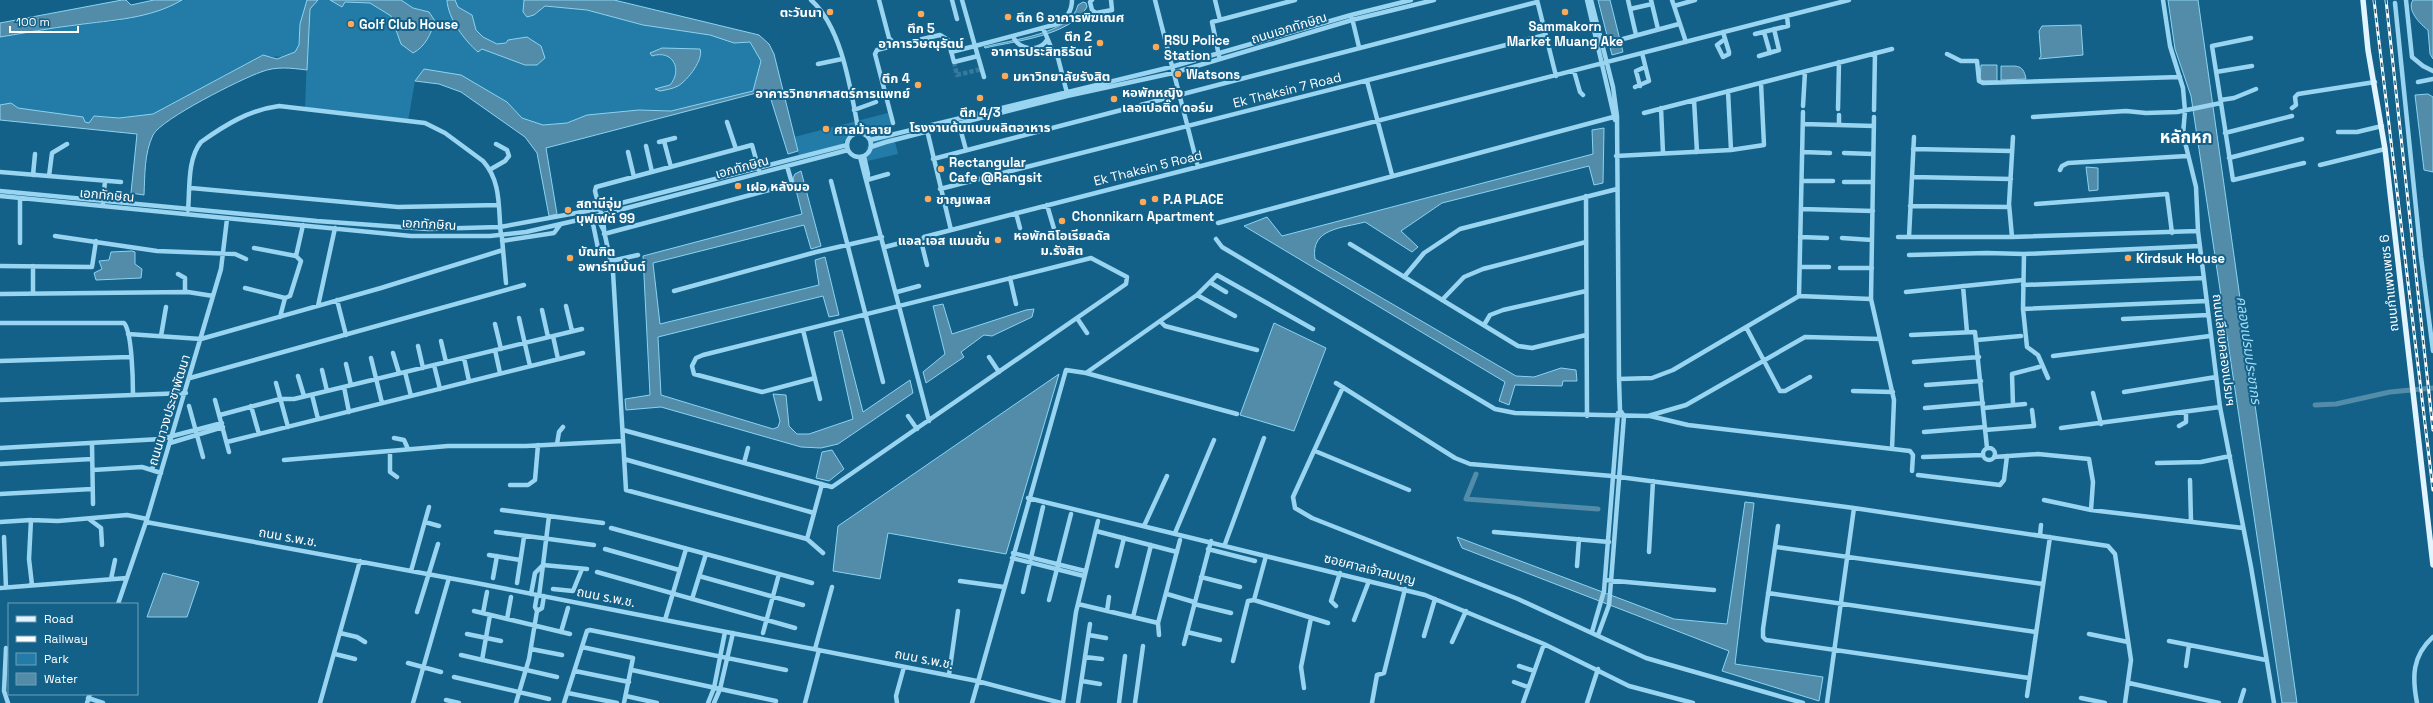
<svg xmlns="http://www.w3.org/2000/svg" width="2433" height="703" font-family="'Space Grotesk','Noto Sans Thai',sans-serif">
<rect width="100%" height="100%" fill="#136189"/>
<!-- green -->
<path fill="#227ca7" d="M182,0h342l-1,12 11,3 11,-9 42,4 56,15 67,10 24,8 16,-1 11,19 -7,30 -83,20 -32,-1 -52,5 -20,8 -24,2 -21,-7 -15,-16 -83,-33 -9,12 -7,40 -103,-11 2,-55c-16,0 -29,4 -45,0l-109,59 -34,4 -25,-2 -5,7 -71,-15 -8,-5 -10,2v-68l75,-12 43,-4z
M888,113l10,41 -35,8 7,-24 -18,-8 -10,15 -43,11 -5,-19z"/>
<!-- water -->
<path fill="#538ca9" stroke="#8ad3f3" d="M122,0h4l5,5 23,-5h28c-32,19 -70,20 -106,25 -26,3 -51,8 -76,12v-14z
M307,0h11l-8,9 -3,61c-16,-2 -31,-4 -46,2 -20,7 -100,47 -108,63 -9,19 -8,40 -9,60l-13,-2 6,-59 -137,-14v-15l11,-2 7,5 65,9 2,5 4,1 5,-7 25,2 34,-4 110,-59 14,4 18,-7 4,-7 1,-21z
M330,0h71l12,8 16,4 6,9c-4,13 -10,26 -22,32l-12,-9 -10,-28 -21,-13 -25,-1 -3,5z
M447,0h8l3,7 14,8 4,15 7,7 14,7 9,-1 2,-3 19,-3 14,9 4,12 -8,7h-12l-43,-16 -4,3c-13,-11 -30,-33 -31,-52z
M524,0h90l145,35 10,9 5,10 24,97 -10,3 -20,-64 -222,58 11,66 -8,2 -12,-63 -12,-16 -64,-45 -22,-8 -24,-3 9,-12 37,6 46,27 15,16 21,7 24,-2 20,-8 52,-5 32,1 82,-20 8,-30 -11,-19 -16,1 -24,-8 -67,-10 -56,-15 -42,-4 -11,9 -7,2 -4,-5z
M1598,0h12l13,52 -11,3z
M2168,0h30l99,703h-15l-91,-607 -16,-47z
M2413,0h20v59l-3,-5 -2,-24c-7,-5 -22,-20 -15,-30z
M1083,2l3,1 1,4c-17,29 -72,34 -102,41l-1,-1c25,-7 88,-13 94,-42z
M2081,25l2,30 -44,4 2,-3 -2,-25 3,-5z
M662,48l38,1c4,10 -12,31 -22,37 -6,3 -13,4 -18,5l-5,-2 15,-4c13,-15 3,-36 -18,-29l-2,-3z
M1981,65h16v16h-14l-3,-2z
M2001,66c14,1 22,-4 25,13l-25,1z
M2428,94l5,3v75l-9,-2 -9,-75z
M1604,128l-1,55 -9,2 -5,-19 -147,37 -41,28 17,16 -6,5 -47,-30c-22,6 -55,6 -50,37l201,117 18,1 27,-9 15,2 1,11h-14l-1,5 -47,-1 -6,20 -10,-4 6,-19 -261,-156 23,-9 15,19 311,-82 -1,-24z
M2086,167l12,1v22l-9,1z
M801,171l20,75 -10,3 -7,-24 -151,38 7,61 159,-39 -4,-25 10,-3 14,58 -10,2 -6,-21 -165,41 3,58 112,34 5,-2 2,-6 -7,-27 13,1 3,31 8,8h12l44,-15 -19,-87 8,-2 21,82 47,-32 3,13 -75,51 -17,4 -20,-1 -140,-40 -35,3 -1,-11 25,-4 -7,-139 159,-42 -9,-36 2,-4z
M132,251l3,1v12l7,5 -1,9 -45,2 -2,-7 8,-4 -3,-8 10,-1 2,-8z
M943,304l9,30 74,-24 8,-1 -2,8 -40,19 -8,-1 -23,17 3,5 -38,26 -3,-11 22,-18 -12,-48z
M1274,323l52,25 -32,83 -54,-16z
M1059,374l-53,180 -118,-21 -8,46 -47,-8 5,-45z
M832,450l12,19 -15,12 -13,-3 6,-26z
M1745,502l9,1 -19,161 88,13 -4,24 -97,-30 7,-20 -267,-103 -5,-11 217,82 53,5z
M163,573l36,9 -12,35h-40z"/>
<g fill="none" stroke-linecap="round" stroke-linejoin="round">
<!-- canal -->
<path stroke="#538ca9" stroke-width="5" d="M2315,405l21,-1 54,-12 43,-4
M1476,474l-10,25 132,10"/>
<!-- minor-tunnel -->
<path stroke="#36799b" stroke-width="4.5" stroke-dasharray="4.5 2" stroke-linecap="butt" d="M954,62l3,13 25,-6"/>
<!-- minor -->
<path stroke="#99d4f0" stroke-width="4.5" d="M811,0c32,28 40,93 48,133
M879,0l10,38 7,7 44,-10 8,5 6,22 24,-6
M952,0l5,19
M962,0l13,46 82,-22c9,-5 15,-13 15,-24
M1092,0l-2,2 2,8 4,3 16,-3 -1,-10
M1155,0l43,167
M1215,0l5,20
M1537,0l19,76
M1587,0l28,120
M1591,0l22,87 4,29 2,263 1,31 4,6 -14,178 -1,11 -11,30
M1628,0l8,35
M1651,0l7,29
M1672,0l14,42
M2163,0l7,46 13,42 2,23 -2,23 13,53 2,44 22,176 31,160 23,136
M2406,0l6,57 11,9 10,5
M2395,3l26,254 12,94
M1674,6l21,-6
M1630,9l22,-5
M1352,18l7,29
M1043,28l8,19 7,11 9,35
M1723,32l6,20v2l-6,3 -6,-12 8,-6
M1764,32l6,21
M1755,34l33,-8 -1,-10
M1013,36c5,14 26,17 34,4
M1623,39l56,-15
M951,52l24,-6 9,31
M1947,54l14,7h16l2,20 4,2 197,-6
M1219,56l-7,-34 83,-22
M1759,56l20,-6 -5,-21
M818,64l24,-5
M1574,71l6,21 3,3
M2216,72l36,-6
M1367,81l25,94
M2418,82l15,-3
M1640,86l-4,-15 9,-4
M1635,87l14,-6 -7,-28
M1728,91l3,59
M1694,100l3,52
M2221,100l13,-2 22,-9
M2221,103l12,77 71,-17
M1803,106l2,-34
M1661,108l2,45
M2292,108l4,-3 -1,-8 3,-3 77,-12
M1838,109l1,-47
M854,110l22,-8
M1874,110l1,-57
M1644,113l248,-64
M1874,117l-3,182 23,101 -2,49
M2033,117l93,-6 20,2 31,-1 44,-9 -9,-57 39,-8
M727,122l9,27
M893,123l-18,-69 2,-4 19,-5
M959,124l7,26
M1803,124l71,2
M1839,125v-10
M927,130l24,100
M2338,132h19l25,-6
M2225,133l67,-17
M847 145a12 12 0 1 1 24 0a12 12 0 1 1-24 0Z
M870,140l301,-73 180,-52 60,-15
M664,141l7,26
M659,142l16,-4
M646,146l6,26
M871,147l15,-5 181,-46 106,-23 179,-53 82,-20
M1913,149l99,2
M628,152l6,25
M1803,152l27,1
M1844,153l29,1
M864,156l4,18 -1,5
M1616,156l115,-6 33,-5 -3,-62
M860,157l69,264
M2229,158l73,-19
M933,159l604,-157
M2320,165l65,-16
M491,169l14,-8 4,-5 -2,-6 -11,-6
M2060,170l2,-4 6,-3 119,-7
M0,172l121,10
M33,175l2,-21
M49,176l3,-23 15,-9
M1912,177l99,2
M867,180l21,-6
M831,181l52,201
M1802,181h31
M1844,182h29
M191,188l207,19 101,-2
M940,189l605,-154
M0,191l317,30 111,8 72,-2 98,-18 249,-64
M0,196l411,40h79l36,-4 74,-17 248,-65
M1586,196l1,220
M103,203l2,-22
M2036,204l131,-10 5,39
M1047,205l8,27
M1910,206l99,1
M1801,209l72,2
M188,210c2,-20 -1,-51 13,-68 24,-17 48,-32 78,-36l146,17 20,10 38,28c19,21 15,48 18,74
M1016,213l4,15
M600,215l-1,6 5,10 9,41 13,218 181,49 16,14
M1218,223l399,-107
M593,224l6,29h10
M604,231c1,-7 -7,-31 -9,-40l1,-4 156,-42 7,25
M604,234l184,-49 4,-2 -5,-17
M55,236l102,15 78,3 11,5
M1800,237l27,1
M1898,237h114l186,-6
M1909,237l5,-100
M2012,237l-3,-33 4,-67
M502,238l4,45
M1842,238l30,2
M1216,239l6,8 273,162 20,4 133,3 38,-11 119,-68 75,2
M502,241l52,-8 6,-8
M20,243v-45
M1350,244l168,102 14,2 54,-13
M885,247l27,-7
M2024,254l-1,55 4,38 11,8 10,23
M1909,255l78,-2 37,1 176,-8
M296,256l7,-31
M611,261l27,-6
M927,265l-6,-24 3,-4 925,-237
M0,266l92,1 4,-26
M33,266v27
M1800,267h29
M1840,268h32
M178,274l7,4v14
M1404,277l20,-24 36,-24 157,-40
M1010,278l6,26
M1211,283l15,9
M2023,285l181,-7
M1963,286l4,46
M245,288l40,10 5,-2 11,-35 -5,-5 -42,-8
M674,291l142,-39 66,-15
M897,292l22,-6
M1906,292l117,-12
M0,294l188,-2 25,4
M1197,295l38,21
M1799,296l4,-184
M337,300l9,35
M1442,300l22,-23 19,-8 103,-27
M318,306l17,-78
M566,306l6,25
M2023,309l184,-8
M542,310l6,27
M280,317l5,-19
M519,318l11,48
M1077,318l10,15
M2123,319l85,-4
M1160,321l5,5 92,24
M0,323h124c8,8 9,58 9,72
M495,324l6,25
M1484,325l6,-10 13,-5 83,-19
M1746,327l34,64h5l25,-14
M803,330l17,69
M128,334l73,5 180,-51 122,-38
M1911,335l64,-3 12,116
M161,336l5,-29
M553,336l5,23
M1977,340l44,-4
M441,341l5,21
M418,346l5,22
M495,350l5,23
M393,353l6,20
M2053,356l157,-20
M989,357l10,15
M371,358l11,45
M464,358l5,23
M0,361l130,-4
M1914,362l65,-5
M346,364l5,21
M434,365l6,24
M322,370l5,21
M405,372l6,24
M1086,373l111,-78 20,-20 96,54
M298,376l6,20
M190,378l334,-93
M1619,379l33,-1 21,-8 126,-74 72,3
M276,383l12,44
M1336,383l119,75 15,6 142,12 242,32 254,38 7,8 16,106 -6,43
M1926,385l55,-4
M344,387l5,25
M1343,387l-50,110 2,11 17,10 206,81 128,59 157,45
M1853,391l40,1
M2124,392l92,-15
M2093,393l8,31
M312,395l6,24
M0,400l186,-7
M215,400l14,52
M2013,405l-1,-31 27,-7
M189,406l14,51
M251,406l8,28
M1925,408l58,-5
M1984,408l41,-4
M220,415l60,-16h14l288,-70
M908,416l9,13
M1650,416l38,9 222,26 3,4 -1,16
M2179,426l7,-4v-10
M2061,428l159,-21
M623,430l209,57 294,-203 1,-7 -36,-19 -388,97 -7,3 -4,8 2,8 68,18 53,-14
M1985,430l49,-4 -2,-16
M1924,432l61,-5
M394,438l10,2 4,9
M227,442l356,-89
M92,443l1,61
M170,443l53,-16
M557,444l2,-12 4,-5
M0,448l161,-9 61,-16
M1983 454a6 6 0 1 1 12 0a6 6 0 1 1-12 0Z
M390,451v21l7,5
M1315,451l94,39
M1923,457l60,-2
M1994,457l44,-3 51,5 4,23 -2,28
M624,459l190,54
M284,460l164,-14h78l97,-5
M744,463l4,-15
M2157,463l44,-1 29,-6
M0,464l92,-5
M93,470l49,-3 19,6
M152,470l9,-31
M1918,475l82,10 4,-5 3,-24
M2190,480l1,42
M510,485h18l7,-5 3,-35
M0,494l92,-5
M1028,498l397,97 119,49 85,42 64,17
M2044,500l47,10 152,18
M502,510l101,13
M549,516l-6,49 44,4
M89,519l12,9 1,17
M0,522l31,-2
M146,522l330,61 501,98 84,22
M425,522l14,4
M1144,526l23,-50
M1778,526l-15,103v8l3,3 263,38
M611,528l201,55
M1096,531l81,21
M496,532l98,13
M1494,532l115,10
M1175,533l39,-93
M2040,535l1,-10
M4,537l2,51
M807,539l15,-55
M1225,544l39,-106
M1776,547l267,37
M605,549l74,21
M1208,549l47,12
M1649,552l4,-71
M1013,553l72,18
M489,555l31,5
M1012,558l72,18
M1117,566l7,-28
M1577,566l2,-27
M411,571l18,-64
M597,572l198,56
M699,576l104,29
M1201,577l39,10
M493,578l4,-22
M111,579l4,-19
M1605,580l109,10
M960,581l44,6
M517,583l7,-46
M32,585l-3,-26 2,-39 27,1 69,-6 20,4
M0,588l127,-10
M553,589l20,2 9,-22
M1023,592l20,-85
M1768,593l268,39
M531,594l4,-21 8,-8 -4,31
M1167,594l27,8
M692,599l14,-45
M1049,600l22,-86
M1254,600l12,-44
M118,604l29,-85 74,-250 6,-50
M1078,604l80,19
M1194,604l37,9
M1336,606l-5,-5 9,-28
M474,611l96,23
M537,611l5,-3 2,-12
M1107,611l2,-14
M417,612l21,-68
M483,613l4,-21
M1133,617l18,-72
M507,619l4,-22
M665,620l21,-71
M1354,620l15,-39
M561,632l7,-24
M1187,632l33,8
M1592,632l12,-41 14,-178
M340,633l17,4 8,5
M763,633l16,-59
M467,634l34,7
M2089,634l39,8
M1089,635l17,3
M1159,635l-1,-12 22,-83
M1424,636l11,-37
M2169,641l97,19
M1452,642l14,-31
M1184,644l27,-103
M582,647l51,11 -9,45
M6,648l-2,43 4,12
M531,649l31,6
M815,649l17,-62
M335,654l20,5
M461,655l96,22
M1085,657l17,2
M482,660l8,-45
M1233,661l15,-60 6,-1 74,23
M408,663l33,9
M1519,666l15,5
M2186,666l3,-21
M632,670l144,31
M575,671l54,11
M949,675l9,-64
M454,677l95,22
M1082,681l18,3
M1514,682l14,5
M2129,683l90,20
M1304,688l-3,-21 10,-49
M568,693l49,10
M626,696l31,7
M2027,696l23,-159
M88,698l15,5
M2081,698l24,5
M446,700l13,3
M87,703l3,-9
M320,703l40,-142
M413,703l36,-125
M516,703l13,-44 8,-48 -2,-4 2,-12
M564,703l23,-72 3,-1 196,40
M708,703l6,-15 11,-56
M714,703l6,-14 13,-56
M805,703l14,-53
M897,703l-1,-7 8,-29
M972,703l94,-333 20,3 151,41
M1063,703l13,-91 22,-91
M1078,703l12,-79
M1119,703l6,-47
M1135,703l8,-57
M1372,703l5,-28 7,-2 21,-84
M1523,703l21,-59
M1587,703l11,-34
M1827,703l27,-195
M2240,703l4,-13
M2417,703c-5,-26 -5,-47 16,-66"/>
<!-- major -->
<path stroke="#e2f4ff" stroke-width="5.5" d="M2363,0l5,50 17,99 48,416"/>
<defs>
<path id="rail" d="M2374,0l59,490
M2386,0l47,430"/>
</defs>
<!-- rail casing -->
<use href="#rail" stroke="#fff" stroke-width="3"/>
<!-- rail -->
<use href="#rail" stroke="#136189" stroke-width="1.5" stroke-dasharray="4.5" stroke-linecap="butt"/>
</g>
<!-- markers -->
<g fill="#ffa958" stroke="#136189" stroke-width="1.5">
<circle cx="830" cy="12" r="4"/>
<circle cx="1565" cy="12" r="4"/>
<circle cx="921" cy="14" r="4"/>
<circle cx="1008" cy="17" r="4"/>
<circle cx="351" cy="24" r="4"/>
<circle cx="1100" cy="43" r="4"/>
<circle cx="1156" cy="47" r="4"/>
<circle cx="1178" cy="74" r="4"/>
<circle cx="1005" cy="76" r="4"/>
<circle cx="918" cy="85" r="4"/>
<circle cx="980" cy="98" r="4"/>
<circle cx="1114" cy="99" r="4"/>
<circle cx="826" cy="129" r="4"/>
<circle cx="941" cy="169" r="4"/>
<circle cx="738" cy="186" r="4"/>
<circle cx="928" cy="199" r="4"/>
<circle cx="1155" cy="199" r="4"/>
<circle cx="1143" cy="202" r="4"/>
<circle cx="568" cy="210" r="4"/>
<circle cx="1062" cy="221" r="4"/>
<circle cx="998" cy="240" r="4"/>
<circle cx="570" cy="258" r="4"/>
<circle cx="2128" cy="258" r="4"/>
</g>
<g text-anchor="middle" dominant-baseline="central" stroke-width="4" stroke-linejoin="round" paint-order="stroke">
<!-- poi labels -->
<g font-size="13" font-weight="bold" fill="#fff" stroke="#136189" text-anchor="start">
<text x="822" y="12" text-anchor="end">ตะวันนา</text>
<text x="1016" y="17">ตึก 6 อาคารพิฆเณศ</text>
<text x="359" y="24">Golf Club House</text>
<text x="1565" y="26" text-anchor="middle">Sammakorn<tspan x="1565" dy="15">Market Muang Ake</tspan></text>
<text x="921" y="28" text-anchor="middle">ตึก 5<tspan x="921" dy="15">อาคารวิษณุรัตน์</tspan></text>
<text x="1092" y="36" text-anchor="end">ตึก 2<tspan x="1092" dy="15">อาคารประสิทธิรัตน์</tspan></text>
<text x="1164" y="40">RSU Police<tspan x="1164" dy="15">Station</tspan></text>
<text x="1186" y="74">Watsons</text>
<text x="1013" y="76">มหาวิทยาลัยรังสิต</text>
<text x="910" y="78" text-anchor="end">ตึก 4<tspan x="910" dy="15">อาคารวิทยาศาสตร์การแพทย์</tspan></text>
<text x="1122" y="92">หอพักหญิง<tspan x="1122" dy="15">เลอเปอติ๊ด ดอร์ม</tspan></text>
<text x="980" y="112" text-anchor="middle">ตึก 4/3<tspan x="980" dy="15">โรงงานต้นแบบผลิตอาหาร</tspan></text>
<text x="834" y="129">ศาลม้าลาย</text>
<text x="949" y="162">Rectangular<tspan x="949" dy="15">Cafe @Rangsit</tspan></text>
<text x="746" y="186">เฝอ หลังมอ</text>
<text x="936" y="199">ชาญเพลส</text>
<text x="1163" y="199">P.A PLACE</text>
<text x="576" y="203">สถานีจุ่ม<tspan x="576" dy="15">บุฟเฟต์ 99</tspan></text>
<text x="1143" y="216" text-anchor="middle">Chonnikarn Apartment</text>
<text x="1062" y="235" text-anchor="middle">หอพักดิโอเรียลดัล<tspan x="1062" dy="15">ม.รังสิต</tspan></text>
<text x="990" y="240" text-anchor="end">แอล.เอส แมนชั่น</text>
<text x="578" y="251">บัณฑิต<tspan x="578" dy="15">อพาร์ทเม้นต์</tspan></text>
<text x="2136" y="258">Kirdsuk House</text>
</g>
<!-- street labels -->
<g font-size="13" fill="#fff" stroke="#136189">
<text transform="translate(1289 28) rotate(-17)">ถนนเอกทักษิณ</text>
<text transform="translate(1287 90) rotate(-14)">Ek Thaksin 7 Road</text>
<text transform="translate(742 167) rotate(-15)">เอกทักษิณ</text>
<text transform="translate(1148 168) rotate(-14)">Ek Thaksin 5 Road</text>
<text transform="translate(107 195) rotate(5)">เอกทักษิณ</text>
<text transform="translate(429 224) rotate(3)">เอกทักษิณ</text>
<text transform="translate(2389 283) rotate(-96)">ถนนกำแพงเพชร 6</text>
<text transform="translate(2224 350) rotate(83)">ถนนเลียบคลองเปรมฯ</text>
<text transform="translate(169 410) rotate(-73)">ถนนนาวงประชาพัฒนา</text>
<text transform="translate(288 537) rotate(10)">ถนน ร.พ.ช.</text>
<text transform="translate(1370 569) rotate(14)">ซอยศาลเจ้าสมบุญ</text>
<text transform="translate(606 597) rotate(11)">ถนน ร.พ.ช.</text>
<text transform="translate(924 659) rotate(11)">ถนน ร.พ.ช.</text>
</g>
<!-- water labels -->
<g font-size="14" font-style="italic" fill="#a4ddf7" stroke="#136189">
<text transform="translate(2249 350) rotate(82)">คลองเปรมประชากร</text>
</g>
<!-- district labels -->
<g font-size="17" font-weight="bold" fill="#fff" stroke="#136189">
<text x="2186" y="137">หลักหก</text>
</g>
</g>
<!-- legend -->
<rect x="8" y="603" width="130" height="92" fill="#136189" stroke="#71a0b8"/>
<rect x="16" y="616" width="20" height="6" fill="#e2f4ff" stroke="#71a0b8"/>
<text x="44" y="623" font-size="12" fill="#ffffff">Road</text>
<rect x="16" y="636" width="20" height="6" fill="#ffffff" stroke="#71a0b8"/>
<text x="44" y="643" font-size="12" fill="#ffffff">Railway</text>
<rect x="16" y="653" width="20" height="12" fill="#227ca7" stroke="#71a0b8"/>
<text x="44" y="663" font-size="12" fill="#ffffff">Park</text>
<rect x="16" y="673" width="20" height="12" fill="#538ca9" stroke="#71a0b8"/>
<text x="44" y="683" font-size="12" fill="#ffffff">Water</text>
<!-- scale -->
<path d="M10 26v6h68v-6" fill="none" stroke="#ffffff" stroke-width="2"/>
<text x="16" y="26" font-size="12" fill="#ffffff" stroke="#136189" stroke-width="3" paint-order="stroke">100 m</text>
</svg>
